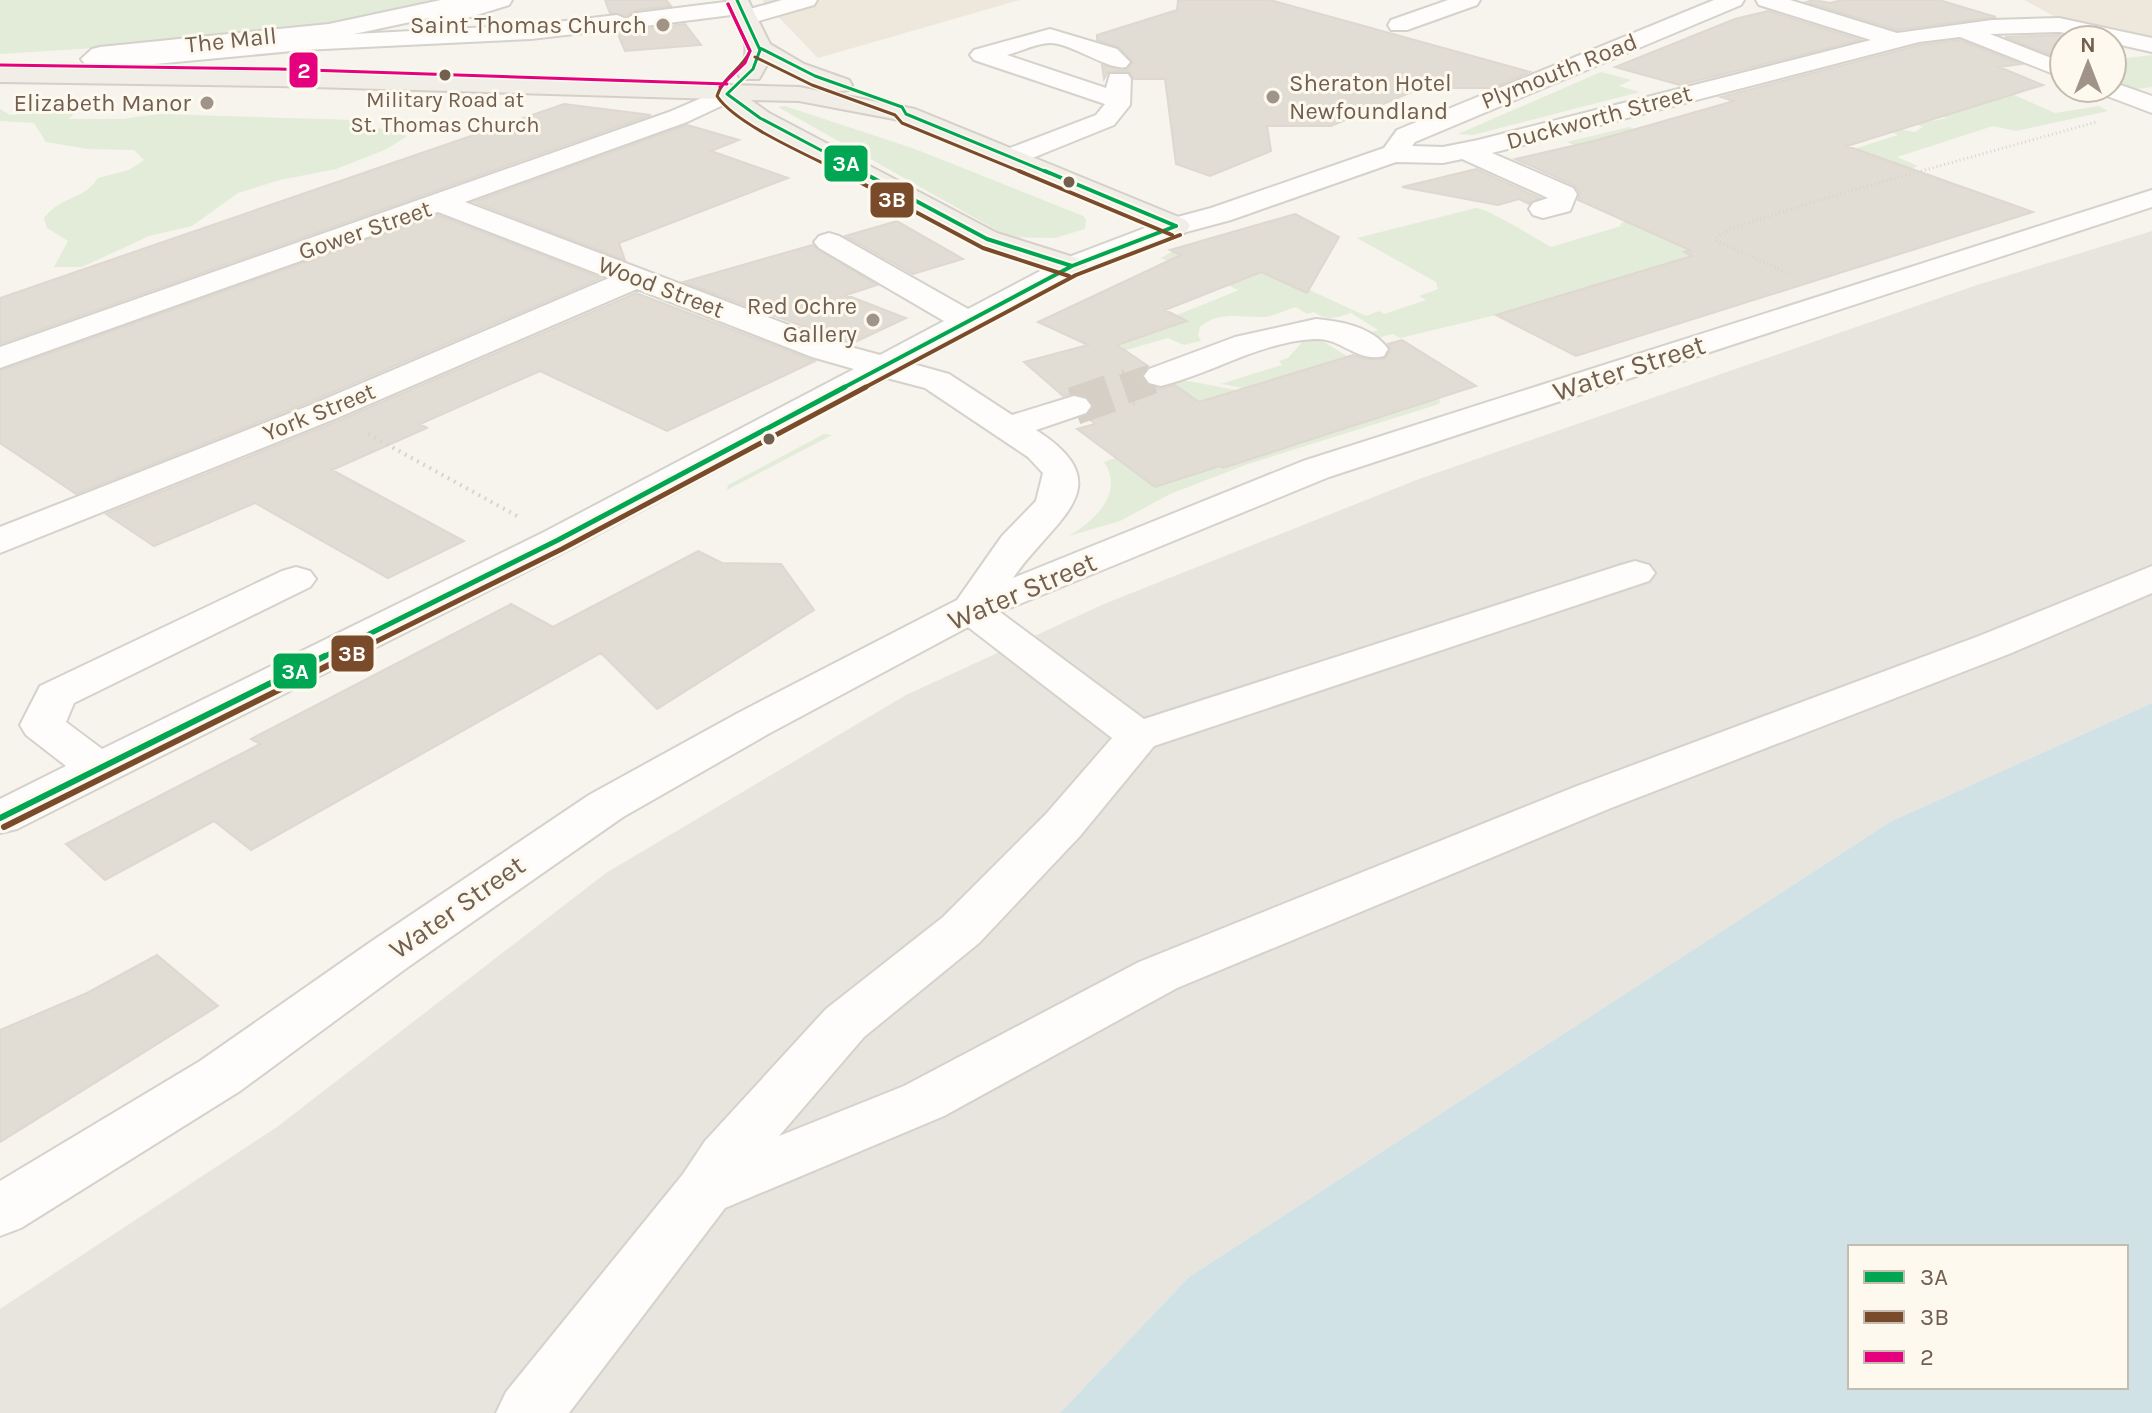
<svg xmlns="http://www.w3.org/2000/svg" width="2152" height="1413" font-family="Karla,sans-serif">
<rect width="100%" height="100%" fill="#f6f4ed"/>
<!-- residential -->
<path fill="#eee7db" d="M762,0h258l-202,58z
M2024,0h128v41l-85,-18z"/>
<!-- industrial -->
<path fill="#e8e4de" d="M2152,231v472l-262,119 -701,455 -129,136h-1060v-104l277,-182 329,-254 300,-178 198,-91 315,-125 555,-193z"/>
<!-- green -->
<path fill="#e2ecd9" d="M0,0h445l-116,25 -218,22 -111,7z
M2152,55v32l-15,2 -25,-9v-20z
M1601,72l30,8 -12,6 21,6 -167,43 -15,-1z
M1964,73l91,40 44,-7 9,5 -92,20 -23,-5 -96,31 21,9 -226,90 -196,59 -96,23 -7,-4 -21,5 -9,-4 15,-5 -27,-17c-15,5 -24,8 -37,-1l-7,2 -11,-7c-10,3 -22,9 -32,10 -21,1 -45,-7 -64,10l-2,8 3,6 -17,4 -16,-7 -42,12 -14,-11 33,-8 8,3 33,-12 -9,-7 62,-25 -78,-32 12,-7 93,19 100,46 13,-5 5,3 42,-14 -7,-4 19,-7 -2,-7 -79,-44 119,-30c11,0 61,31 75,39l70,-21 -1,-2 5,-3 -34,-69 -24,-10 62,-15 68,26 112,10 89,-28 -7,-3 8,-3 16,3 8,-5 -7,-3 31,-6 -45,-16z
M785,106l130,43 168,67 3,3 -1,10 -30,9 -46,-1 -231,-130z
M0,109l10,6 59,-6 6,3 -6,7h54l36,-5 195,6c17,9 35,8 53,16l-20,13 -51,20 -56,11 -42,13 -46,33 -43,10 -67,31h-28l14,-26 -21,-13 -3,-10c20,-25 37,-15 54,-40l31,-8 15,-10 -10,-10 -46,-1 -42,-7 -12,-19 -34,-2z
M1307,337l12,2 28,17 -104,32 -22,-4 61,-19 -3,-4 9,-3z
M1172,378l64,12 -37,12 -33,-23z
M1439,398l1,5 -7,3 -185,58 -78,30 -50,27 -51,15c25,-15 56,-43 35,-74l11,-4 40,29 64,-21 4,2z
M824,434l8,1 -105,55 1,-5z"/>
<!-- water -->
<path fill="#d0e2e5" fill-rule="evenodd" d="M2152,703v710h-1092l129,-136 701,-455zM1850,1247h276v140h-276z"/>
<!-- building -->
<path fill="#e1dcd4" stroke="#ded8d0" stroke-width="2" d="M605,0h61l5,6 -34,4 -11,6 -16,-3z
M1178,0h92l260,72 -38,16h-71l-90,38h-64l4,25 -61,25 -34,-12 -11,-85h-31l-6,-8 -20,1 -4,7 -2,-14 24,5 7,-8 -14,-15 -22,-7v-5l80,-25z
M1814,0l16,3 12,-3h97l57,17 -99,13 -91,-28z
M1768,11l92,29 -180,45 -65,-18 120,-48z
M685,24l16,21 -76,6 -8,-19 11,-6 9,4z
M2059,35l17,5h-12v20l-59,-23z
M1960,40l61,24 -22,3 44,18 -196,61 186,66 -457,144 -80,-41 196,-59 -8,-4 6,-2 -112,-50 2,-8 -6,-7 -59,-26 79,-18 140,-40 -13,-4 199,-52z
M564,104l87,11 -651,229v-46z
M687,125l52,15 -28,11 77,27 -169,65 6,17 -151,-58z
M1476,169l64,29 -11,6 -10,-5 -21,6 -96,-18z
M1295,214l44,23 -32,56 -46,-21 -96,38 22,11 -70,24 31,21 -7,10 6,9 13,4 15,-4 24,17 154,-47 12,4h19l7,-9 -3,-6 14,-4 74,46 -253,82 -3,-2 -65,21 -78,-58 18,-5 -9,-8 8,-10 -6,-9 -13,-4 -12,3 -39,-34 64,-17 -50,-23 143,-67 -11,-5z
M438,215l163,63 -289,123 -236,93 -76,-51v-72z
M897,221l66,38 -50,15 -68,-38z
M812,245l65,40 -31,10 60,23 -55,26 -168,-62z
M636,293l179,68 -148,70 -127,-60 -120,53 7,4 -95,42 132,71 -76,37 -133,-75 -101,43 -48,-32 232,-93z
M698,551l24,12 59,1 33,46 -157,99 -56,-56 -350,197 -37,-29 -109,59 -39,-36 194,-100 -9,-5 260,-135 42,23z
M157,955l61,51 -218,136v-112l87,-37z"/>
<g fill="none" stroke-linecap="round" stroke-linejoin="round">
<!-- minor-tunnel-far1 -->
<path stroke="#d5cfc6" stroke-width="30" stroke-dasharray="30 15" stroke-linecap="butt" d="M1124,389l37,-13"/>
<!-- minor-tunnel -->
<path stroke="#d5cfc6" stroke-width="38" stroke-dasharray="38 19" stroke-linecap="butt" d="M1074,406l55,-19"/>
<defs>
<path id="minor" d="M441,0h71l-3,5 -71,22 -8,-2 -1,-7 -75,16 177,-9 86,-10 9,4 11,-6 104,-13 8,2 1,7 32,-9h35l-3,5 -66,19 -8,-2 -3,-5 2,-3 -102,13 -9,-4 -11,6 -86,10 -228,11 -191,18 -27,-4 -4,-5 11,-10 8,-2 229,-23z
M1448,0h32l-3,5 -70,25h-16l-3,-5 3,-5z
M1714,0h30l-3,5 -326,137 -3,4 31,1 35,-7 393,-100 -112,-35 -3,-5h34l107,33 95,-13 67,-2 93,20v14l-40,-9v-3l-53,-8 -69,2 74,29v15l-104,-41 -41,5 -427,111 81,35 4,6 -7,17 -27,7 -10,-3 -4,-6 4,-6 15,-5 -86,-39 -19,4 -47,-1 -165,58 -45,12 -103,40 -170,92 36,10 63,41 62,-19 12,3 5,7 -5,7 -50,17c89,57 16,90 -23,148l290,-117 849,-271v17l-823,270 -329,135 144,107 477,-154 14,-4 14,4 6,8 -6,8 -495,165 -74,90 -101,107 -115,94 -85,99 125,-50 235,-124 438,-176 402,-150 173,-70v27l-143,61 -398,154 -434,180 -233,128 -219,92 -156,205h-73l10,-21 177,-218 22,-33 121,-132 117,-92 103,-103 66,-76 -144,-111 -198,106 -147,84 -215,150 -168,124 -219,137 -21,8v-55l200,-120 172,-120 217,-146 149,-82 219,-113 45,-64 34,-35 7,-28 -15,-16 -103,-69 -38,-10 -315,170 -555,281 -17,4v-34l66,-33 -40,-31 -6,-10 20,-39 242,-115 14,-4 14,4 6,8 -6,8 -236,116 -8,19 36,27 442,-217 310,-163 -42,-12 -175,-68 -300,129 -337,135v-26l313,-123 296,-126 -171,-66 -438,156v-21l669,-235 58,-25 9,2 3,5 -3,5 -49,23 -222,80 371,141 44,12 64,-34 -125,-73 -5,-6 5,-6 10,-3 10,3 129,73 93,-49 105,-40 45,-12 173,-60 13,-18z
M1050,29l67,20 13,13 -4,5c-17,4 -54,-24 -76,-24 -13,0 -31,9 -43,12l99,33 4,-14h18l3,5 -1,26 -16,20 -94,38h-18l-4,-6 4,-6 94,-36 9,-11 -131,-44 -4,-5 4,-5z
M2112,82l40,14v17l-53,-20 -3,-5h16z
M1316,319c24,2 57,8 72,30l-4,7c-27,7 -43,-19 -70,-17 -54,3 -101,34 -153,47l-12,-3 -5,-7 5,-7 86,-32z"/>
<path id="major" d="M726,0h22l22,44 34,20 45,16 3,5 -3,5c-25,6 -60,-15 -81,-27l-9,16h-18l-3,-5c17,-28 2,-48 -12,-74z
M0,68l278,4 521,15 116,22 271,111 4,6 -4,6 -10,3 -10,-3 -267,-112 -100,-19 -48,-1 18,13 228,120 86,27 4,6 -4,6 -11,3 -95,-30 -226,-122 -33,-24 -440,-13 -278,-4z"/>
</defs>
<!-- minor casing -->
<use href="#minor" stroke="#d5d1cb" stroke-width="4"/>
<!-- major casing -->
<use href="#major" stroke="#d5cfc8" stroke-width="4"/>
<!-- path-far1 -->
<path stroke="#d9d4d0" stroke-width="3" stroke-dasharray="1 3" stroke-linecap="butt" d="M1790,274l-74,-33 1,-4 18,-10 101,-32 260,-73"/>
<!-- path -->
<path stroke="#d9d4d0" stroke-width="4" stroke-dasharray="2 5" stroke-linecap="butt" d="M368,434l149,82"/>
<!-- minor -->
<use href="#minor" fill="#fefdfc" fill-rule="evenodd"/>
<!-- major -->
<use href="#major" fill="#f1eee7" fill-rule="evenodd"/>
<defs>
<path id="bus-1-far3" d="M737,0l23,50 -7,19 -26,25 33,24 104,55
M760,48l55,28 87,31 4,7 143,59"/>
<path id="bus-1-far2" d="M860,171l127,68 85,27
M1045,171l131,55
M841,389l231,-123 104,-40"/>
<path id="bus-1-far1" d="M321,658l237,-118 287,-153"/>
<path id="bus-1" d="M0,818l325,-162"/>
<path id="bus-2-far3" d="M728,4l22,47c-8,18 -27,26 -33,45 19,29 93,60 126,77
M755,57l57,28 83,30 7,8 122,50"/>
<path id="bus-2-far2" d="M839,171l144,77 86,28
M1019,171l153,64
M862,389l214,-114 104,-40"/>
<path id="bus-2-far1" d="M343,658l219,-109 304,-162"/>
<path id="bus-2" d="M4,827l343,-171"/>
<path id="bus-3" d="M0,65l278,4 449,15
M720,87l25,-24 5,-12 -22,-47"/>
</defs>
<!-- bus-1-far3 casing -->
<use href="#bus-1-far3" stroke="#fdf9ef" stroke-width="6"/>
<!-- bus-1-far2 casing -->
<use href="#bus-1-far2" stroke="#fdf9ef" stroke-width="8"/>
<!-- bus-1-far1 casing -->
<use href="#bus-1-far1" stroke="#fdf9ef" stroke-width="10"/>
<!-- bus-1 casing -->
<use href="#bus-1" stroke="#fdf9ef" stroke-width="12"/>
<!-- bus-2-far3 casing -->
<use href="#bus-2-far3" stroke="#fdf9ef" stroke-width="6"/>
<!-- bus-2-far2 casing -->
<use href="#bus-2-far2" stroke="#fdf9ef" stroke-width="8"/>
<!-- bus-2-far1 casing -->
<use href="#bus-2-far1" stroke="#fdf9ef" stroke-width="10"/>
<!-- bus-2 casing -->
<use href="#bus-2" stroke="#fdf9ef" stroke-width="12"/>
<!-- bus-3 casing -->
<use href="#bus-3" stroke="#fdf9ef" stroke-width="6"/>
<!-- bus-1-far3 -->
<use href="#bus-1-far3" stroke="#00a651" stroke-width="3"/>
<!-- bus-1-far2 -->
<use href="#bus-1-far2" stroke="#00a651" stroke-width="4"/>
<!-- bus-1-far1 -->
<use href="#bus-1-far1" stroke="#00a651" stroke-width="5"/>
<!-- bus-1 -->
<use href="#bus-1" stroke="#00a651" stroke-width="6"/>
<!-- bus-2-far3 -->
<use href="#bus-2-far3" stroke="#7a4b2a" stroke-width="3"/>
<!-- bus-2-far2 -->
<use href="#bus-2-far2" stroke="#7a4b2a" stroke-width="4"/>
<!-- bus-2-far1 -->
<use href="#bus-2-far1" stroke="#7a4b2a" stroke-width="5"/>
<!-- bus-2 -->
<use href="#bus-2" stroke="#7a4b2a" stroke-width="6"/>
<!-- bus-3 -->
<use href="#bus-3" stroke="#e5007d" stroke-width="3"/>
</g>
<!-- markers -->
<g fill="#a09387" stroke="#fdf9ef" stroke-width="3">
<circle cx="663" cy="25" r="8"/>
<circle cx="1273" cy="97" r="8"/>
<circle cx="207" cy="103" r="8"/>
<circle cx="873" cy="320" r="8"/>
</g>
<g fill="#725f50" stroke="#fdf9ef" stroke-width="3">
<circle cx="445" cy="75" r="7"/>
<circle cx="1069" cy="182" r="7"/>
<circle cx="769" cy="439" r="7"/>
</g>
<g text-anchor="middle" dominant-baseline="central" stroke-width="6" stroke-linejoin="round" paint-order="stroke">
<!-- far-bus labels -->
<g font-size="22" fill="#725f50" stroke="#fdf9ef">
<text x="445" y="100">Military Road at<tspan x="445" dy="25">St. Thomas Church</tspan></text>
</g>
<!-- far-poi labels -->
<g font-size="24" fill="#725f50" stroke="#fdf9ef" text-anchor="end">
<text x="647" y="25">Saint Thomas Church</text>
<text x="1289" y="83" text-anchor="start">Sheraton Hotel<tspan x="1289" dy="28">Newfoundland</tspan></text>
<text x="191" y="103">Elizabeth Manor</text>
<text x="857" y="306">Red Ochre<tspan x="857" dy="28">Gallery</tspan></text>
</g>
<!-- far-street labels -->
<g font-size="24" fill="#725f50" stroke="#fdf9ef">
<text transform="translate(231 40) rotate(-6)">The Mall</text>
<text transform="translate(1559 71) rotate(-22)">Plymouth Road</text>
<text transform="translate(1599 117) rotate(-15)">Duckworth Street</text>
<text transform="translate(365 230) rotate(-19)">Gower Street</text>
<text transform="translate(661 287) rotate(21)">Wood Street</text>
<text transform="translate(319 412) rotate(-22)">York Street</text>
</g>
<!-- street labels -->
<g font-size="28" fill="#725f50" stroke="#fdf9ef">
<text transform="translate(1629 368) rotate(-18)">Water Street</text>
<text transform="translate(1022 591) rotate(-23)">Water Street</text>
<text transform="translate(457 907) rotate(-35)">Water Street</text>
</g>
</g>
<g stroke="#fdf9ef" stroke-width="3">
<rect x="288" y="51" width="31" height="38" rx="8" fill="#e5007d"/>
<rect x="823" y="144" width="46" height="39" rx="8" fill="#00a651"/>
<rect x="869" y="181" width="46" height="38" rx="8" fill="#7a4b2a"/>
<rect x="330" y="634" width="45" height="39" rx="8" fill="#7a4b2a"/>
<rect x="272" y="652" width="46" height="38" rx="8" fill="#00a651"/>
</g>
<g font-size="22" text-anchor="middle" font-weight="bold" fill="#fff">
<text x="304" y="78">2</text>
<text x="846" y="171">3A</text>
<text x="892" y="207">3B</text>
<text x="352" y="661">3B</text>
<text x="295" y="679">3A</text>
</g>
<!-- legend -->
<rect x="1848" y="1245" width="280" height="144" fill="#fdf9ef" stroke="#c5bbaf" stroke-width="2"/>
<rect x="1864" y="1271" width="40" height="12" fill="#00a651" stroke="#c5bbaf" stroke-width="2"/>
<text x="1920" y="1285" font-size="24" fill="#725f50">3A</text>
<rect x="1864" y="1311" width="40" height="12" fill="#7a4b2a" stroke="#c5bbaf" stroke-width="2"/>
<text x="1920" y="1325" font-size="24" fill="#725f50">3B</text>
<rect x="1864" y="1351" width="40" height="12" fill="#e5007d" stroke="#c5bbaf" stroke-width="2"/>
<text x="1920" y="1365" font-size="24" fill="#725f50">2</text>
<!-- north arrow -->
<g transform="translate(2088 64)"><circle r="38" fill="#fdf9ef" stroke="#c5bbaf" stroke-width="2"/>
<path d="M0-6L14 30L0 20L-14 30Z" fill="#a09387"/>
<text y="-12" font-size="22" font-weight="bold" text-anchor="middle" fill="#725f50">N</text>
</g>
</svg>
